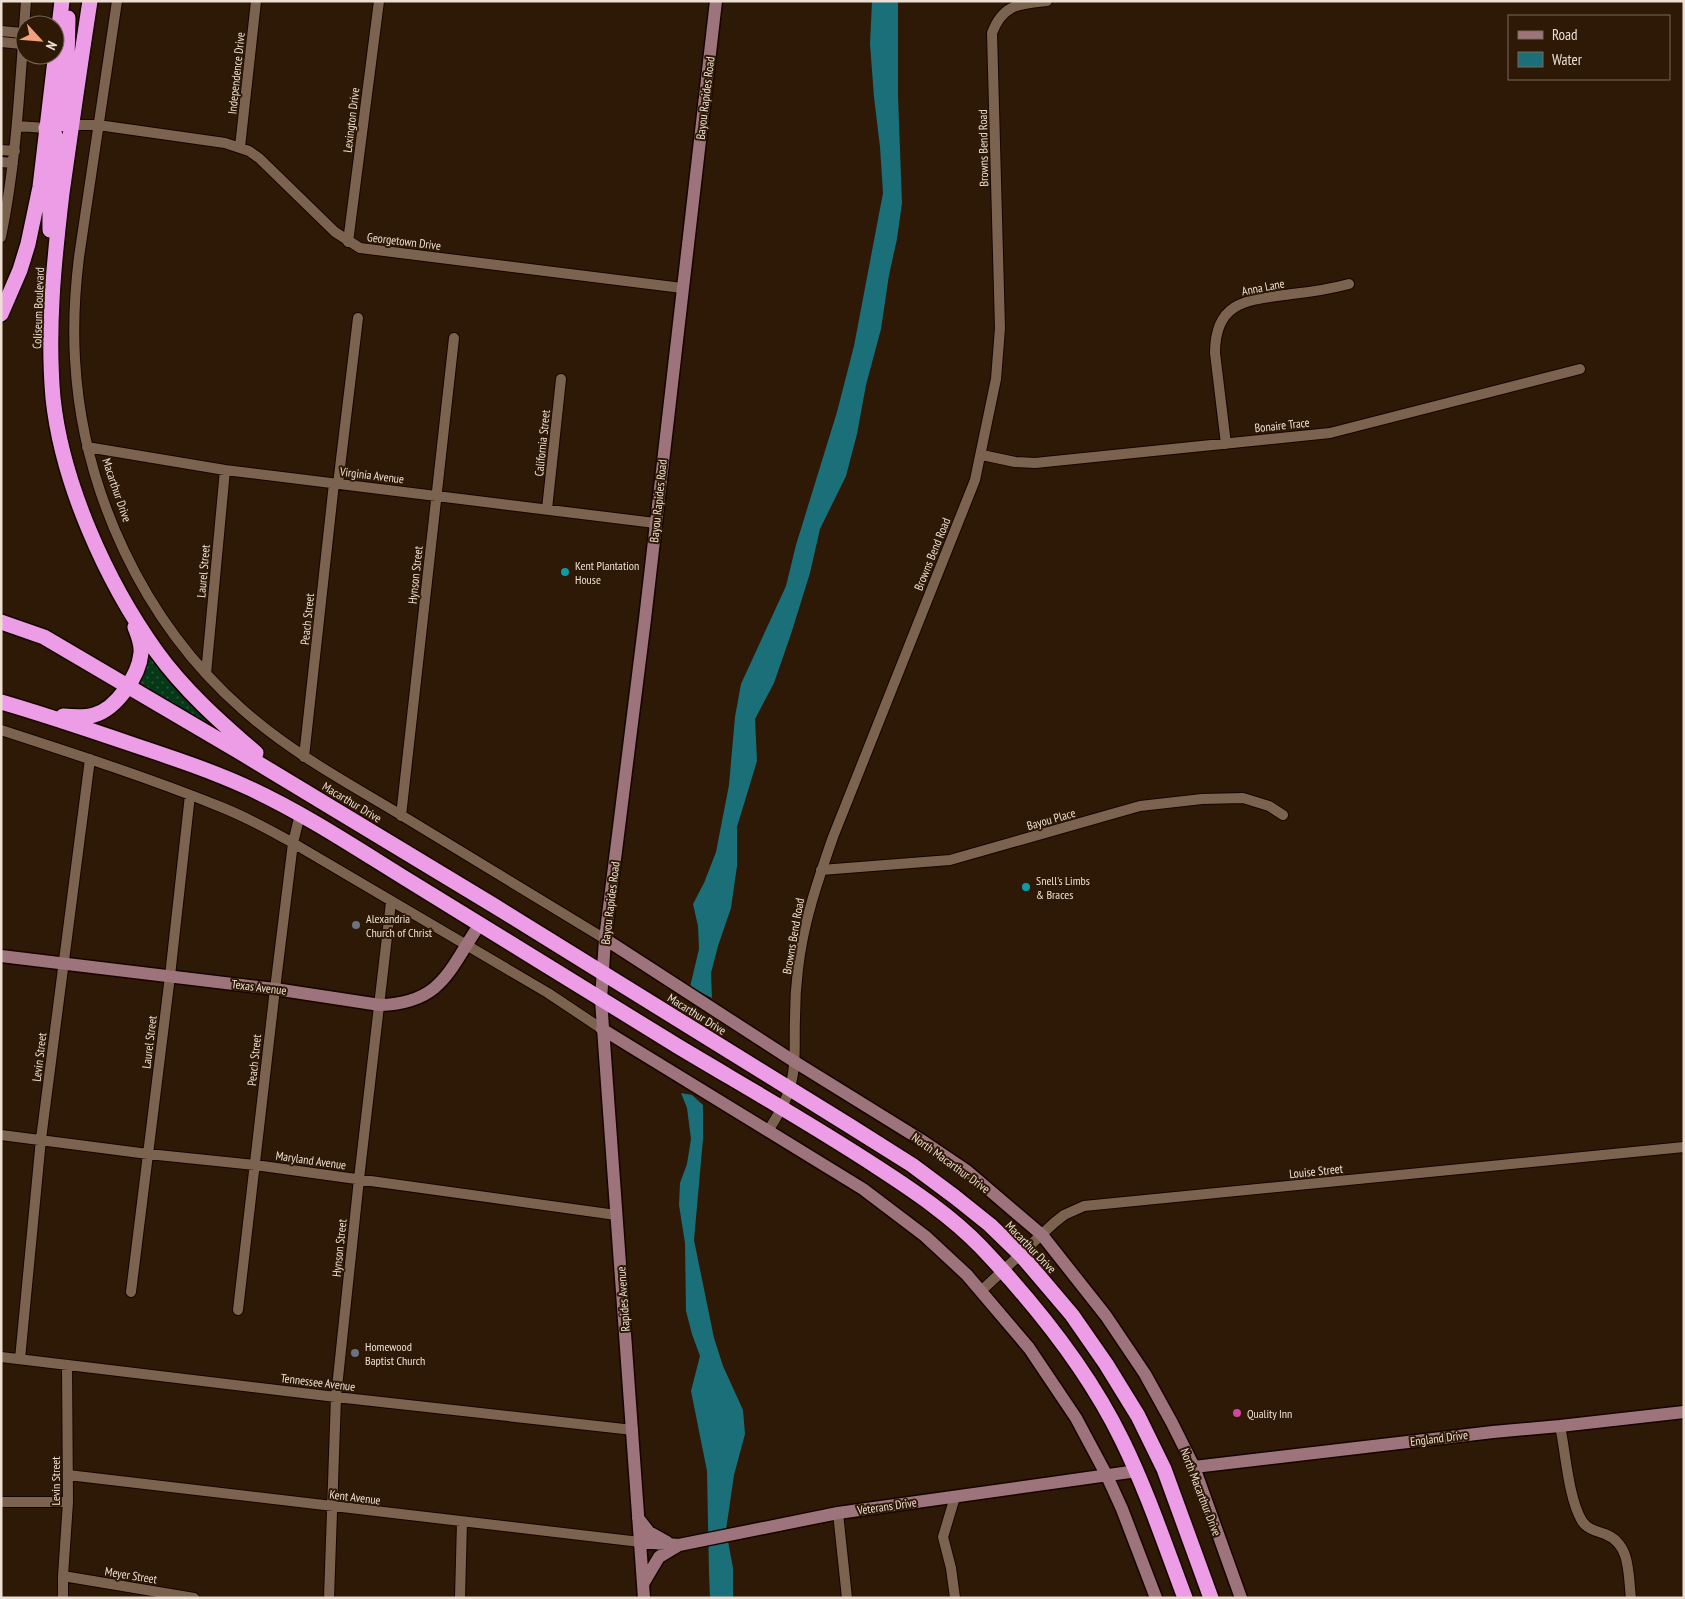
<svg xmlns="http://www.w3.org/2000/svg" width="1685" height="1599" font-family="'PT Sans Narrow',sans-serif">
<defs>
<pattern id="grass-dots" width="8" height="8" patternUnits="userSpaceOnUse" patternTransform="scale(1.25)"><rect width="8" height="8" fill="#053817"/><path d="M2 2h.1M6 6h.1" fill="none" stroke="#2a5438" stroke-width="1.8" stroke-linecap="round"/></pattern>
</defs>
<rect width="100%" height="100%" fill="#2e1906"/>
<!-- grass -->
<path fill="url(#grass-dots)" d="M147,653l64,73 -71,-43 5,-16z"/>
<!-- water -->
<path fill="#1b6f78" d="M872,1h26v95l4,107 -5,36 -8,36 -8,54 -15,56 -9,49 -11,42 -26,53 -10,44 -19,61 -17,49 -19,36 2,42 -20,66v39l-6,42 -13,38 -7,27 1,25 -22,-11 9,-38 -1,-23 -5,-22 11,-21 12,-31 13,-67 6,-68 6,-33 45,-98 10,-41 41,-133 17,-66 29,-153 -3,-46 -6,-50 -4,-53z
M681,1093l11,2 11,10v34l-9,101 20,98 9,28 20,44 2,24 -11,41 -8,55 7,38v30h-23l-1,-26 -2,-101 -16,-80 9,-35 -8,-22 -6,-23 -1,-68 -6,-38 1,-22 7,-19 4,-25 -4,-31z"/>
<g fill="none" stroke-linecap="round" stroke-linejoin="round">
<defs>
<path id="street" d="M117,1l-38,256c-4,33 -6,68 -4,102 7,131 68,263 167,350 48,43 104,73 159,106 68,41 136,83 204,124
M1,31l22,2
M1,42l21,2
M71,125h27l127,18 24,8 10,7 76,74 25,16 322,40
M17,126l29,2
M240,147l16,-146
M1,150l14,1
M1,162l12,1
M1,237c16,-78 19,-157 25,-236
M348,242l31,-241
M1226,444l-11,-91c0,-54 35,-53 77,-59 19,-2 38,-5 57,-10
M87,447l138,23 430,53
M982,455l33,7 20,1 295,-30 250,-64
M338,484l20,-166
M547,509l14,-130
M206,674l19,-204
M1,730c74,24 148,48 220,77 25,10 49,23 72,36l255,150 54,36
M304,757l30,-274
M401,816l53,-478
M821,870l129,-10 190,-54 62,-7 41,-1 26,8 14,9
M768,1131c8,-13 17,-26 21,-41 8,-23 5,-48 6,-72 0,-16 1,-33 3,-49 5,-46 20,-89 35,-132l142,-357 21,-101 4,-51 -8,-295c11,-29 27,-29 55,-32
M1,1135l147,19 107,11 361,50
M981,1291l73,-68 10,-8 20,-9 600,-59
M131,1292l39,-316 20,-181
M238,1310l37,-321 18,-146 7,-29
M1,1357l335,40 297,33
M20,1359l21,-220 49,-380
M1560,1426c6,28 8,71 22,95 5,8 14,10 23,13 26,10 23,40 26,64
M68,1475l572,67
M1,1502h67
M838,1513l9,85
M63,1576l131,22
M63,1598v-22l5,-74 -1,-137
M329,1598l7,-201 23,-218 32,-277
M460,1598l2,-76
M955,1598l-4,-30 -8,-31 12,-40"/>
<path id="secondary" d="M605,939l190,123 126,78 46,31 75,64 64,81 39,58 27,49 22,44 47,131
M1,956l274,33 105,16c63,-2 69,-36 100,-81
M602,1029l261,160 62,47 42,39 62,73 47,70 31,58 15,33 34,89
M1194,1467l299,-35 67,-6 124,-14
M638,1518l11,14 18,10
M640,1542l39,3 159,-32 299,-42
M643,1584l16,-27 20,-12
M644,1598l-43,-598 4,-61 40,-320 71,-618"/>
<path id="highway" d="M90,1c-10,64 -19,128 -28,192 -8,68 -15,136 -9,205 9,85 53,183 103,253 28,39 64,71 100,102
M68,18l-1,43 -7,56 4,7 7,1
M46,128l7,2 3,8 -6,56v36
M1,314l19,-44 8,-26 12,-57 22,-186
M1,622l43,15 194,114 255,154 357,221 62,39 43,32 35,28 31,30 51,60 34,49 32,52 26,53 47,129
M1,702c45,13 89,28 133,43 39,13 78,26 115,43 54,25 104,58 154,89 92,56 184,114 276,170 67,40 134,78 198,120 37,24 74,49 104,80 54,57 107,123 141,193 25,51 43,105 63,158
M63,716c10,1 21,2 31,-1 22,-6 45,-39 47,-62 1,-9 -3,-18 -6,-26"/>
</defs>
<!-- street casing -->
<use href="#street" stroke="#150400" stroke-width="12"/>
<!-- secondary casing -->
<use href="#secondary" stroke="#150400" stroke-width="15"/>
<!-- highway casing -->
<use href="#highway" stroke="#150400" stroke-width="18"/>
<!-- street -->
<use href="#street" stroke="#7c634f" stroke-width="10"/>
<!-- secondary -->
<use href="#secondary" stroke="#9e747c" stroke-width="12"/>
<!-- highway -->
<use href="#highway" stroke="#ec9de5" stroke-width="15"/>
</g>
<!-- markers -->
<g fill="#0f9aa8" stroke="#2e1906" stroke-width="2">
<circle cx="565" cy="572" r="5"/>
<circle cx="1026" cy="887" r="5"/>
</g>
<g fill="#6b7280" stroke="#2e1906" stroke-width="2">
<circle cx="356" cy="925" r="5"/>
<circle cx="355" cy="1353" r="5"/>
</g>
<circle fill="#d1479c" stroke="#2e1906" stroke-width="2" cx="1237" cy="1413" r="5"/>
<g text-anchor="middle" dominant-baseline="central" stroke-width="4" stroke-linejoin="round" paint-order="stroke">
<!-- street labels -->
<g font-size="12" fill="#eddfd3" stroke="#2e1906">
<text transform="translate(236 73) rotate(-84)">Independence Drive</text>
<text transform="translate(705 98) rotate(-83)">Bayou Rapides Road</text>
<text transform="translate(351 120) rotate(-83)">Lexington Drive</text>
<text transform="translate(983 148) rotate(-91)">Browns Bend Road</text>
<text transform="translate(404 241) rotate(7)">Georgetown Drive</text>
<text transform="translate(1263 287) rotate(-11)">Anna Lane</text>
<text transform="translate(38 308) rotate(-88)">Coliseum Boulevard</text>
<text transform="translate(1282 425) rotate(-6)">Bonaire Trace</text>
<text transform="translate(542 443) rotate(-84)">California Street</text>
<text transform="translate(372 475) rotate(7)">Virginia Avenue</text>
<text transform="translate(117 490) rotate(71)">Macarthur Drive</text>
<text transform="translate(658 501) rotate(-84)">Bayou Rapides Road</text>
<text transform="translate(932 554) rotate(-68)">Browns Bend Road</text>
<text transform="translate(203 571) rotate(-85)">Laurel Street</text>
<text transform="translate(415 575) rotate(-84)">Hynson Street</text>
<text transform="translate(307 619) rotate(-84)">Peach Street</text>
<text transform="translate(352 802) rotate(31)">Macarthur Drive</text>
<text transform="translate(1051 819) rotate(-16)">Bayou Place</text>
<text transform="translate(610 903) rotate(-83)">Bayou Rapides Road</text>
<text transform="translate(793 936) rotate(-80)">Browns Bend Road</text>
<text transform="translate(259 987) rotate(7)">Texas Avenue</text>
<text transform="translate(697 1014) rotate(32)">Macarthur Drive</text>
<text transform="translate(149 1042) rotate(-83)">Laurel Street</text>
<text transform="translate(39 1057) rotate(-83)">Levin Street</text>
<text transform="translate(254 1060) rotate(-84)">Peach Street</text>
<text transform="translate(311 1160) rotate(8)">Maryland Avenue</text>
<text transform="translate(951 1163) rotate(36)">North Macarthur Drive</text>
<text transform="translate(1316 1171) rotate(-6)">Louise Street</text>
<text transform="translate(1031 1247) rotate(46)">Macarthur Drive</text>
<text transform="translate(339 1248) rotate(-84)">Hynson Street</text>
<text transform="translate(623 1299) rotate(-94)">Rapides Avenue</text>
<text transform="translate(318 1382) rotate(7)">Tennessee Avenue</text>
<text transform="translate(1439 1438) rotate(-7)">England Drive</text>
<text transform="translate(55 1481) rotate(-90)">Levin Street</text>
<text transform="translate(1201 1492) rotate(69)">North Macarthur Drive</text>
<text transform="translate(355 1497) rotate(7)">Kent Avenue</text>
<text transform="translate(887 1506) rotate(-8)">Veterans Drive</text>
<text transform="translate(131 1575) rotate(9)">Meyer Street</text>
</g>
<!-- poi labels -->
<g font-size="12" fill="#eddfd3" stroke="#2e1906" text-anchor="start">
<text x="575" y="565">Kent Plantation<tspan x="575" dy="14">House</tspan></text>
<text x="1036" y="880">Snell's Limbs<tspan x="1036" dy="14">&amp; Braces</tspan></text>
<text x="366" y="918">Alexandria<tspan x="366" dy="14">Church of Christ</tspan></text>
<text x="365" y="1346">Homewood<tspan x="365" dy="14">Baptist Church</tspan></text>
<text x="1247" y="1413">Quality Inn</text>
</g>
</g>
<!-- border -->
<rect width="1685" height="1599" fill="none" stroke="#eddfd3" stroke-width="5"/>
<!-- legend -->
<rect x="1508" y="15" width="162" height="65" fill="#2e1906" stroke="#7a6858"/>
<rect x="1518" y="31" width="25" height="8" fill="#9e747c" stroke="#7a6858"/>
<text x="1552" y="40" font-size="15" fill="#eddfd3">Road</text>
<rect x="1518" y="52" width="25" height="15" fill="#1b6f78" stroke="#7a6858"/>
<text x="1552" y="65" font-size="15" fill="#eddfd3">Water</text>
<!-- north arrow -->
<g transform="translate(40 40) rotate(116)"><circle r="24" fill="#2e1906" stroke="#7a6858"/>
<path d="M0-4L9 19L0 12L-9 19Z" fill="#f1a17d"/>
<text y="-8" font-size="14" font-weight="bold" text-anchor="middle" fill="#eddfd3">N</text>
</g>
</svg>
